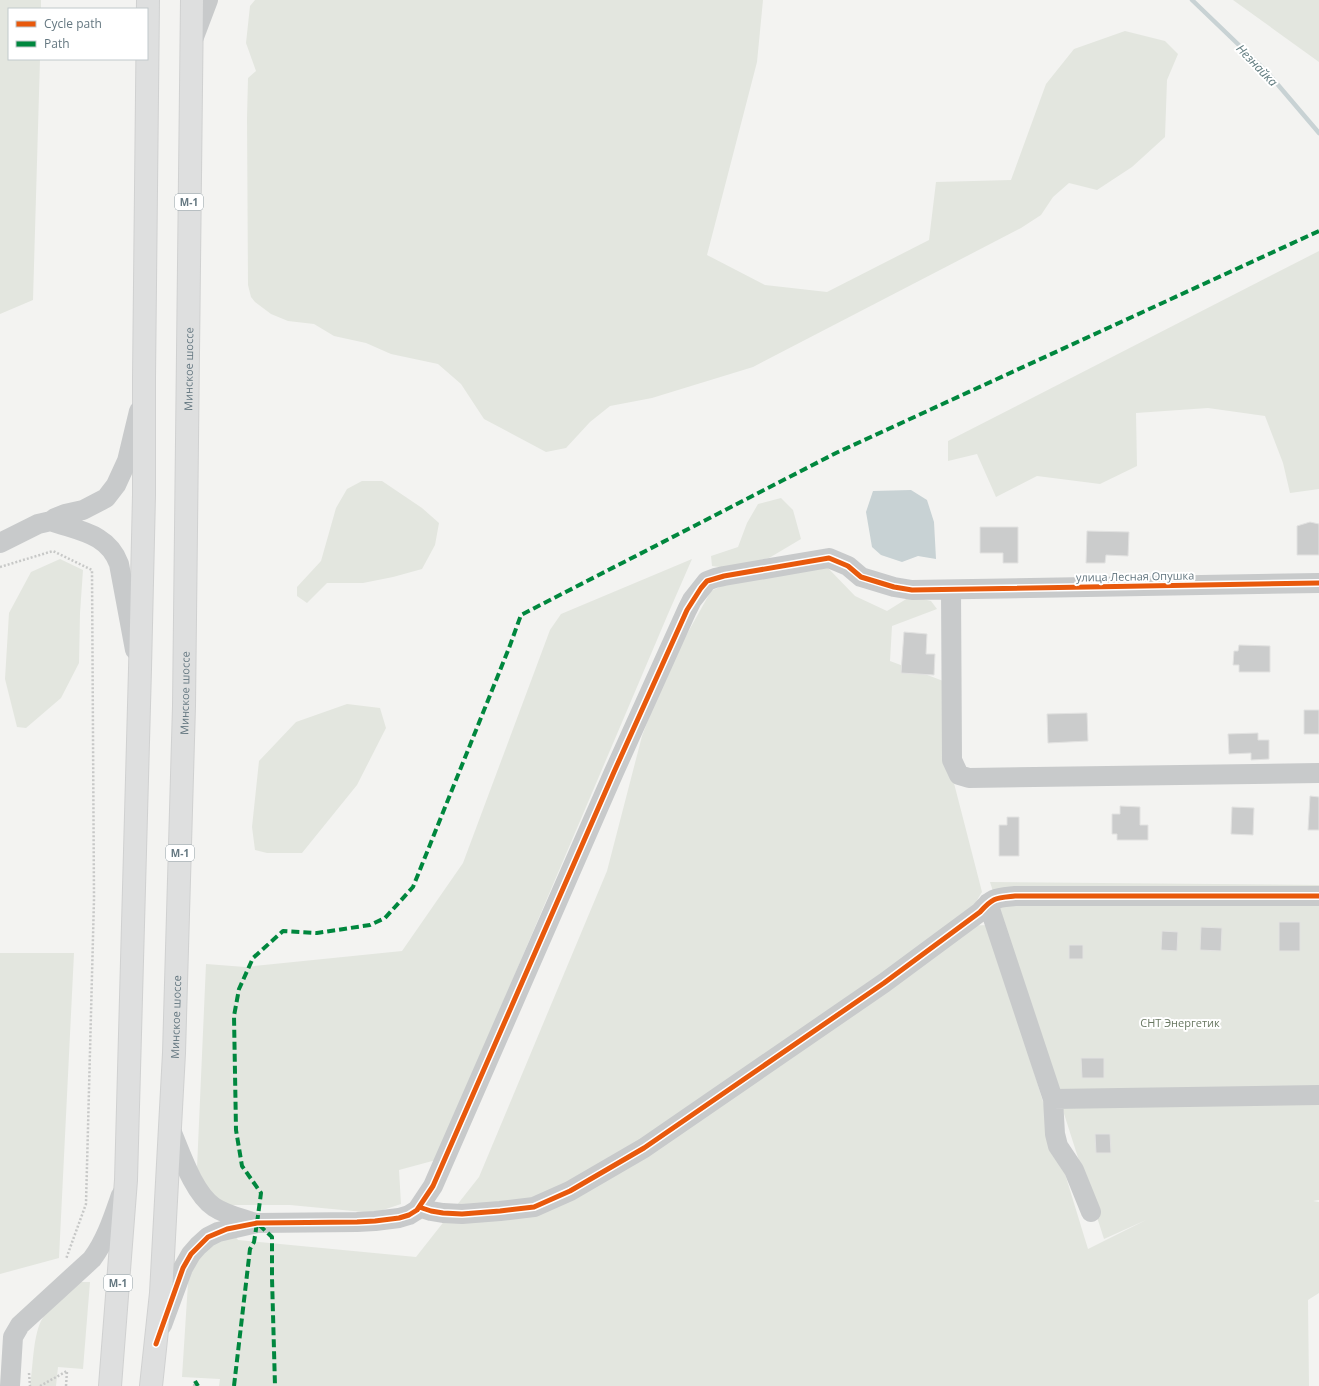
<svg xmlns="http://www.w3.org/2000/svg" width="1319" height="1386" font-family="'Open Sans',sans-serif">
<rect width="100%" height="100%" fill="#f3f3f1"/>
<!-- green -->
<path fill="#e3e6df" d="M0,0h41v9h-32v50h31l-7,241 -33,14z
M255,0h508l-6,62 -50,193 58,30 62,7 102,-52 7,-58 75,-2 35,-96 28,-35 51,-18 40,10 13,13 -11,26 -2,57 -33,30 -35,23 -28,-7 -16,14 -12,18 -20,13 -268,139 -101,31 -42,8 -20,16 -24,26 -20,4 -62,-33 -23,-35 -23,-20 -47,-10 -25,-11 -32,-7 -20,-12 -26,-3 -17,-7 -16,-12 -4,-5 -3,-12 -1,-167 1,-40 8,-7 -10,-28 4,-37z
M1233,0h86v62z
M1319,251v238l-29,4 -7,-30 -18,-47 -57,-8 -72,5 1,53 -37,18 -63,-8 -41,21 -19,-43 -29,7v-20z
M362,481h20l40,27 17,15 -4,22 -13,24 -29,8 -30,6h-36l-20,20 -10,-7v-9l24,-26 15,-53 11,-19z
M781,498l12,12 8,29 -32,19 -43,10 -14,-2 -1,-10 27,-9 9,-24 11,-19z
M60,559l23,11 -3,43 -1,50 -18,35 -35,30 -9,-1 -12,-48 4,-66 22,-41z
M692,559l-24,55 -232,546 -37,10 2,34 -27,9 -84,-8h-62l-15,-10 -7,-10 -9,-17 9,-204 39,3 157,-16 61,-88 87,-233 11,-16z
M827,567l28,29 32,15 24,-15 20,5 6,8 -45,17 -2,35 56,21 1,74 35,136 -21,34 28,-1 99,324 58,-29 -42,19 -114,-357 329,3v315l-6,1 6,1v91l-11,7 1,86h-1090l1,-7 -38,-2 6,-94c4,-15 10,-29 23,-39 6,-4 17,-5 25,-7l2,3 178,17 63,-80 128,-306 35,-135 26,-68 43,-77 20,-9z
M347,704l33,4 6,20 -29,57 -55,68h-35l-12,-3 -3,-23 7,-66 37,-39z
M0,953h74l-15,305 -59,16z
M77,1282h13l-7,87 -25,-2 -2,19h-26c3,-18 3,-49 11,-65 8,-15 24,-27 36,-39z"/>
<!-- water -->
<path fill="#c8d2d4" d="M911,490l16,10 7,22 2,37 -18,-3 -16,6 -21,-7 -9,-8 -6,-35 7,-21z"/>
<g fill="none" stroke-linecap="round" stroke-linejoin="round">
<!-- stream -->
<path stroke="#c8d2d4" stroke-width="4.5" d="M1192,0l75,72 52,61"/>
</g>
<!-- building -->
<path fill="#cbcccc" stroke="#e2e2e1" d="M1310,522l9,2v31h-22v-29z
M980,527h38v36h-15v-10h-23z
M1087,531l42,1 -1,24 -22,-1 -1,8h-19z
M904,632l23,2 -1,20h9l-1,21 -33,-2z
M1239,645l31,1v26h-31v-7h-6l1,-14h4z
M1304,710h15v24h-15z
M1087,713l1,28 -40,2 -1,-29z
M1258,733v7h11v19l-18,1v-7l-22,1 -1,-20z
M1310,796l9,1v33h-11z
M1120,806l20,1v18h8v15h-31v-6h-5v-20h8z
M1232,807l22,1 -1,27 -22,-1z
M1007,817h12v39h-20v-31h8z
M1279,922h21v29h-21z
M1201,927l21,1 -1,23 -21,-1z
M1162,931l16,1 -1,19 -16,-1z
M1069,945h14v14h-14z
M1081,1058h23v20h-22z
M1095,1134h15l1,19h-15z"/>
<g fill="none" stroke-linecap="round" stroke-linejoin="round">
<defs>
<g id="highway">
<path d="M110,1386l16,-206 14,-511 4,-174v-116l4,-379"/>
<path id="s1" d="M151,1386l10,-93 13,-240 10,-347 8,-706"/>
</g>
</defs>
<!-- highway casing -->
<use href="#highway" stroke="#d0d1d1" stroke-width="24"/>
<!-- path -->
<path stroke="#c7c8c7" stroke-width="2.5" stroke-dasharray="2 2" stroke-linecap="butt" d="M0,567l53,-16 39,19 2,329 -8,305 -20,55
M29,1373l1,13
M40,1386l27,-15
M66,1386l1,-15
M194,1386l1,-5"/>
<!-- minor -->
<path stroke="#c8cacb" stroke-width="20" d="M194,37l14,-37
M51,521c27,10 57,12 68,43l16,86
M0,543l38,-19 13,-3 4,-3 10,-4 18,-4 23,-12 10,-13 11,-24 12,-50
M951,590l1,170 7,15 10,3 350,-5
M988,903l65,196 2,35 3,12 16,24 17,42
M1053,1099l266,-4
M170,1128c10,23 23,65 44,79 12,8 27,11 41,16
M419,1207l12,4 12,2 19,1 38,-3 34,-4 36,-16 74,-43 240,-165 96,-71c13,-15 16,-14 35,-16h304
M162,1325l21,-57 8,-14 7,-8 10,-9 10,-5 39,-9 100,-1 18,-1 24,-3 10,-3 8,-5 16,-24 181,-414 73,-162 5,-10 15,-19 8,-3 9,-2 105,-18 19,8 13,11 33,10 18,3 407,-7
M10,1386l3,-49 7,-12 72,-66c14,-19 21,-41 29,-64"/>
<!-- highway -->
<use href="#highway" stroke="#dedfdf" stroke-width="22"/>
<!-- quiet -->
<path stroke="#00873e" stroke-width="4" stroke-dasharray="8 4" stroke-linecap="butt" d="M257,1223l4,-30 -19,-27 -6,-36 -2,-114 5,-27 14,-31 30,-27 34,2 53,-8 15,-7 28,-31 96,-239 12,-33 315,-162 483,-222
M195,1381l3,5
M234,1386l16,-137 4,-7 3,-19 15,14v41l3,108"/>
<defs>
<path id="cycleway" d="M419,1207l12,4 12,2 19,1 38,-3 34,-4 36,-16 74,-43 240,-165 96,-71c13,-15 16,-14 35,-16h304
M156,1344l27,-76 8,-14 17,-17 19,-8 30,-6 100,-1 18,-1 24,-3 10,-3 8,-5 16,-24 181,-414 73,-162 14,-22 6,-7 17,-5 105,-18 19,8 13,11 33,10 18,3 407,-7"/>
</defs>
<!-- cycleway casing -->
<use href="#cycleway" stroke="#fff" stroke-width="8"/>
<!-- cycleway -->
<use href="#cycleway" stroke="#e8590c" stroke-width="5"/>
</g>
<g text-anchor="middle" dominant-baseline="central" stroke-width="4" stroke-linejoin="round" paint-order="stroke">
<!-- shield labels -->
<g fill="#fff" stroke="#92a0a6" stroke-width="1">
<rect x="175" y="194" width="28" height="16" rx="3"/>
<rect x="166" y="845" width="28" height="16" rx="3"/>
<rect x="104" y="1275" width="28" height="16" rx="3"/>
</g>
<g font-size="10" font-weight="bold" fill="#647780">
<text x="189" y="202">М-1</text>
<text x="180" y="853">М-1</text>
<text x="118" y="1283">М-1</text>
</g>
<!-- street labels -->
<g font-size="11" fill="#647780" stroke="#fff">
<text stroke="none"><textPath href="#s1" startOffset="1018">Минское шоссе</textPath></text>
<text transform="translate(1135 576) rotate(-1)">улица Лесная Опушка</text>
<text stroke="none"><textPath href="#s1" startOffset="694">Минское шоссе</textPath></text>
<text stroke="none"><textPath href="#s1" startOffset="370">Минское шоссе</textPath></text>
</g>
<!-- park labels -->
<g font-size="11" fill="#697862" stroke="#fff">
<text x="1180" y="1022">СНТ Энергетик</text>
</g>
<!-- water labels -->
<g font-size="12" font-style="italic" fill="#5f7a7e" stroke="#fff">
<text transform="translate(1257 65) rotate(46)">Незнайка</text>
</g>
</g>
<!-- legend -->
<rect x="8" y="8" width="140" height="52" fill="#ffffff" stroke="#c1c9cc"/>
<rect x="16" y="21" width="20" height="6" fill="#e8590c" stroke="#c1c9cc"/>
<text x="44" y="28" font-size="12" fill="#647780">Cycle path</text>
<rect x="16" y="41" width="20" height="6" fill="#00873e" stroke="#c1c9cc"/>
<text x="44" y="48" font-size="12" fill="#647780">Path</text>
</svg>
